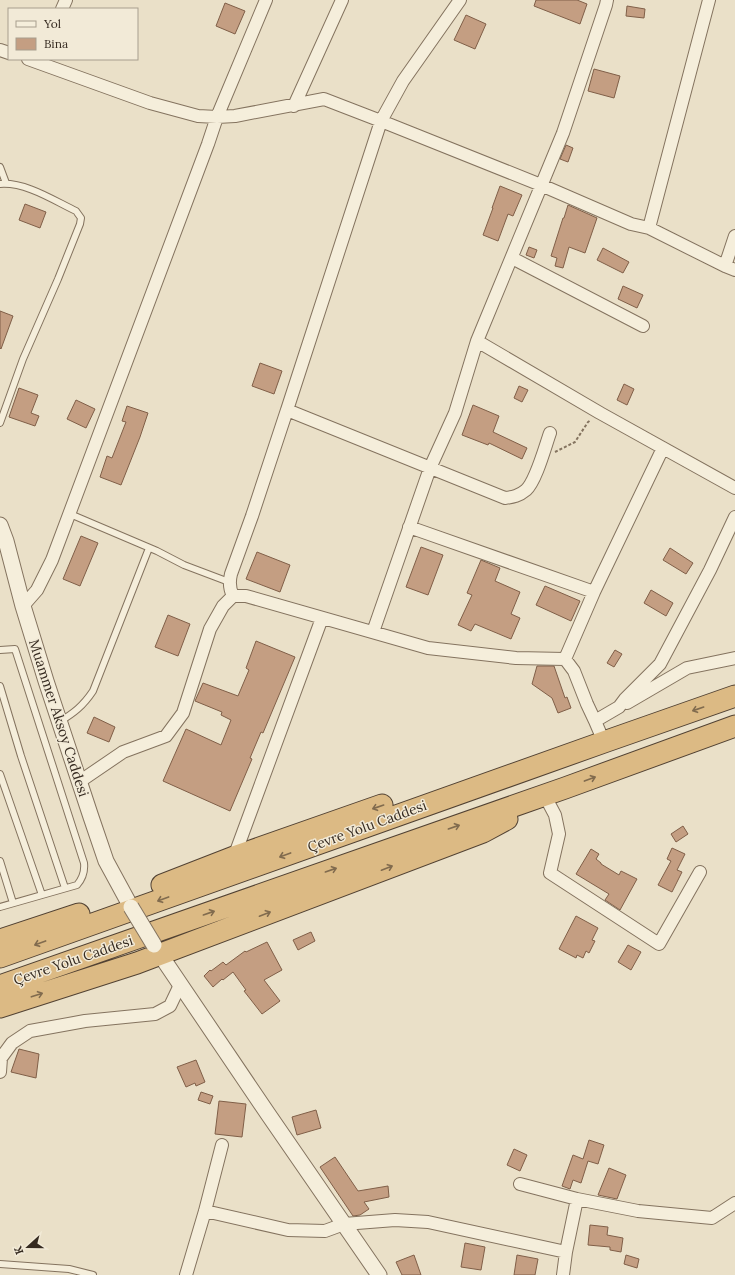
<svg xmlns="http://www.w3.org/2000/svg" width="735" height="1275" font-family="Lora,serif">
<rect width="100%" height="100%" fill="#eae0c8"/>
<!-- building -->
<path fill="#c49e82" stroke="#805f48" d="M536,0h41l10,4 -7,20 -46,-18z
M225,3l20,8 -10,23 -19,-8z
M627,6l18,3 -1,9 -18,-2z
M466,15l20,9 -11,25 -21,-9z
M594,69l26,7 -6,22 -26,-7z
M566,145l7,3 -5,14 -8,-3z
M500,186l22,9 -9,21 -5,-2 -10,27 -15,-6 10,-27h-1z
M25,204l21,8 -6,16 -21,-8z
M568,205l29,13 -12,35 -16,-6 -6,21 -8,-2 2,-8 -6,-2 12,-38h1z
M529,247l8,3 -3,8 -8,-3z
M603,248l26,14 -6,11 -26,-13z
M623,286l20,9 -6,13 -19,-9z
M0,311l13,5 -12,33 -1,-1z
M260,363l22,8 -8,23 -22,-8z
M624,384l10,5 -7,16 -10,-5z
M519,386l9,4 -6,12 -8,-4z
M19,388l19,7 -7,18 8,3 -4,10 -26,-9z
M76,400l19,9 -9,19 -19,-9z
M473,405l26,11 -6,16 34,16 -5,11 -33,-16 -1,2 -26,-10z
M127,406l21,7 -8,24 -19,48 -21,-8 7,-21 5,2 14,-36 -4,-1z
M81,536l17,7 -18,43 -17,-7z
M421,547l22,8 -15,40 -22,-8z
M670,548l23,15 -7,11 -23,-14z
M257,552l33,13 -10,27 -34,-13z
M481,560l19,8 -5,13 25,11 -9,22 9,4 -9,21 -36,-15 -4,7 -13,-6 14,-30 -5,-2z
M545,586l35,15 -9,20 -35,-16z
M651,590l22,13 -7,13 -22,-13z
M168,615l22,9 -12,32 -23,-9z
M256,641l39,16 -32,76 -2,-1 -11,26 2,1 -22,52 -67,-30 23,-52 35,16 10,-25 -10,-5 1,-3 -27,-11 8,-18 35,13 11,-26 -3,-2z
M615,650l7,4 -8,13 -7,-4z
M537,666h17l11,32 2,-1 4,11 -13,5 -6,-15 -20,-14z
M94,717l21,10 -6,15 -22,-9z
M683,826l5,8 -12,8 -5,-8z
M672,848l13,6 -8,16 5,2 -10,20 -14,-7 13,-24 -4,-2z
M591,849l8,5 -3,5 5,4v1l18,11 2,-4 16,8 -17,31 -15,-10 4,-6 -33,-20z
M576,916l22,12 -6,12 3,1 -6,12 -3,-2 -3,7 -6,-3 -1,3 -17,-9z
M311,932l4,9 -17,9 -5,-10z
M267,942l15,28 -18,10 16,21 -18,13 -18,-23 2,-1 -13,-18 -10,8 -1,-1 -9,8 -9,-11 6,-6 1,1 12,-9 3,3 19,-14 1,1z
M628,945l13,7 -10,18 -13,-8z
M19,1049l20,5 -3,24 -25,-6z
M196,1060l9,22 -9,4 -1,-3 -9,4 -9,-20z
M201,1092l12,4 -3,8 -12,-4z
M219,1101l27,3 -4,33 -27,-3z
M316,1110l5,18 -24,7 -5,-18z
M589,1140l15,5 -6,19 -10,-3 -7,22 -8,-3 -3,9 -8,-3 11,-31 10,4z
M514,1149l13,6 -7,16 -13,-6z
M335,1157l23,34 30,-5 1,11 -25,5 5,7 -9,6 -7,1 -33,-49z
M609,1168l17,7 -9,24 -19,-4z
M590,1225l18,2 -1,8 16,3 -2,14 -11,-2v-3l-22,-2z
M465,1243l20,4 -4,23 -20,-3z
M414,1255l7,20h-19l-6,-13z
M517,1255l21,4 -3,16h-21z
M626,1255l13,4 -2,9 -13,-4z"/>
<g fill="none" stroke-linecap="round" stroke-linejoin="round">
<defs>
<path id="service" d="M0,167l6,16
M0,184c26,-2 53,16 76,27l5,7 -1,6 -22,55 -35,80 -23,64
M70,514l87,37 27,14 45,17
M0,650l15,-1 69,214c1,9 -1,15 -7,22l-77,22
M0,686l21,70 44,132
M59,722c15,-9 24,-16 34,-31l56,-143
M0,774l42,121
M0,861l13,42
M0,1264l69,5 24,6"/>
<path id="minor" d="M62,9l4,-9
M0,50l9,3
M28,59l122,44 48,13 19,1 18,-1 89,-17 57,22 160,64 90,39 18,4 76,38 10,4
M294,106l48,-106
M649,228l60,-228
M512,258l131,68
M725,266l10,-30
M477,341l123,72 135,75
M287,410l94,-289 22,-40 57,-81
M409,527l185,65
M233,596c-4,-8 -4,-14 -2,-22l21,-58 35,-106 218,88c8,-1 14,-2 21,-8 10,-9 19,-43 24,-57
M23,606l14,-16 15,-30 156,-416 9,-27 49,-117
M373,632l57,-164 25,-55 22,-72 86,-208 43,-128 1,-5
M565,659l29,-67 69,-144
M627,703l60,-35 48,-10
M604,742l-9,-21 24,-14 6,-8 35,-35 50,-94 25,-53
M79,782l44,-30 43,-16 17,-23 27,-84 13,-23 10,-10h13l182,52 88,10 49,1 9,12 13,33 8,17
M546,798l9,17 4,19 -9,39 109,71 41,-72
M234,857l88,-239
M0,1072l1,-14 11,-15 18,-12 55,-10 70,-7 15,-8 10,-21
M520,1184l57,15 61,12 74,7 23,-15
M205,1211l83,19 37,1 19,-7 51,-4 33,2 138,30
M186,1275l19,-64 17,-66
M563,1275l3,-23 11,-53"/>
<path id="tertiary" d="M0,525l6,16 17,65 23,75 45,136 15,44 25,46
M155,947l113,167 111,161"/>
<path id="trunk" d="M162,885l72,-28 148,-52
M0,940l79,-26
M0,957l604,-215 131,-46
M0,986l565,-198 170,-62
M0,1007l137,-44 346,-131 24,-13"/>
</defs>
<!-- service casing -->
<use href="#service" stroke="#84735f" stroke-width="8"/>
<!-- minor casing -->
<use href="#minor" stroke="#84735f" stroke-width="14"/>
<!-- tertiary casing -->
<use href="#tertiary" stroke="#84735f" stroke-width="17"/>
<!-- trunk casing -->
<use href="#trunk" stroke="#524233" stroke-width="23"/>
<!-- path -->
<path stroke="#84735f" stroke-width="2" stroke-dasharray="3 2" stroke-linecap="butt" d="M555,452l20,-10 13,-20 3,-2"/>
<!-- service -->
<use href="#service" stroke="#f5eedb" stroke-width="6"/>
<!-- minor -->
<use href="#minor" stroke="#f5eedb" stroke-width="12"/>
<!-- tertiary -->
<use href="#tertiary" stroke="#f5eedb" stroke-width="15"/>
<!-- trunk -->
<use href="#trunk" stroke="#dcba84" stroke-width="21"/>
<defs>
<path id="tertiary-bridge" d="M131,907l23,38"/>
</defs>
<!-- tertiary-bridge casing -->
<use href="#tertiary-bridge" stroke="#84735f" stroke-width="17" stroke-linecap="butt"/>
<!-- tertiary-bridge -->
<use href="#tertiary-bridge" stroke="#f5eedb" stroke-width="15"/>
</g>
<!-- one-way arrows -->
<defs><path id="oneway-shaft" d="M-6 0H5M1.5-3L5.5 0L1.5 3" fill="none" stroke-width="1.6" stroke-linecap="round" stroke-linejoin="round"/></defs>
<g stroke="#816b4e">
<use href="#oneway-shaft" transform="translate(698 709) rotate(161)"/>
<use href="#oneway-shaft" transform="translate(590 779) rotate(-20)"/>
<use href="#oneway-shaft" transform="translate(378 807) rotate(161)"/>
<use href="#oneway-shaft" transform="translate(454 827) rotate(-19)"/>
<use href="#oneway-shaft" transform="translate(285 855) rotate(160)"/>
<use href="#oneway-shaft" transform="translate(387 868) rotate(-21)"/>
<use href="#oneway-shaft" transform="translate(331 870) rotate(-19)"/>
<use href="#oneway-shaft" transform="translate(163 899) rotate(160)"/>
<use href="#oneway-shaft" transform="translate(209 913) rotate(-19)"/>
<use href="#oneway-shaft" transform="translate(265 914) rotate(-21)"/>
<use href="#oneway-shaft" transform="translate(40 943) rotate(160)"/>
<use href="#oneway-shaft" transform="translate(37 995) rotate(-18)"/>
</g>
<g text-anchor="middle" dominant-baseline="central" stroke-width="3" stroke-linejoin="round" paint-order="stroke">
<!-- street labels -->
<g font-size="14" fill="#362b21" stroke="#f2ead7">
<text transform="translate(59 718) rotate(72)">Muammer Aksoy Caddesi</text>
<text transform="translate(367 826) rotate(-20)">Çevre Yolu Caddesi</text>
<text transform="translate(73 960) rotate(-19)">Çevre Yolu Caddesi</text>
</g>
</g>
<!-- legend -->
<rect x="8" y="8" width="130" height="52" fill="#f2ead7" stroke="#a79e8e"/>
<rect x="16" y="21" width="20" height="6" fill="#f5eedb" stroke="#a79e8e"/>
<text x="44" y="28" font-size="12" fill="#362b21">Yol</text>
<rect x="16" y="38" width="20" height="12" fill="#c49e82" stroke="#a79e8e"/>
<text x="44" y="48" font-size="12" fill="#362b21">Bina</text>
<!-- north arrow -->
<g transform="translate(28 1247) rotate(249)" stroke="#f2ead7" stroke-width="3" paint-order="stroke">
<path d="M0-3L7 15L0 10L-7 15Z" fill="#362b21"/>
<text y="-6" font-size="11" font-weight="bold" text-anchor="middle" fill="#362b21">K</text>
</g>
</svg>
